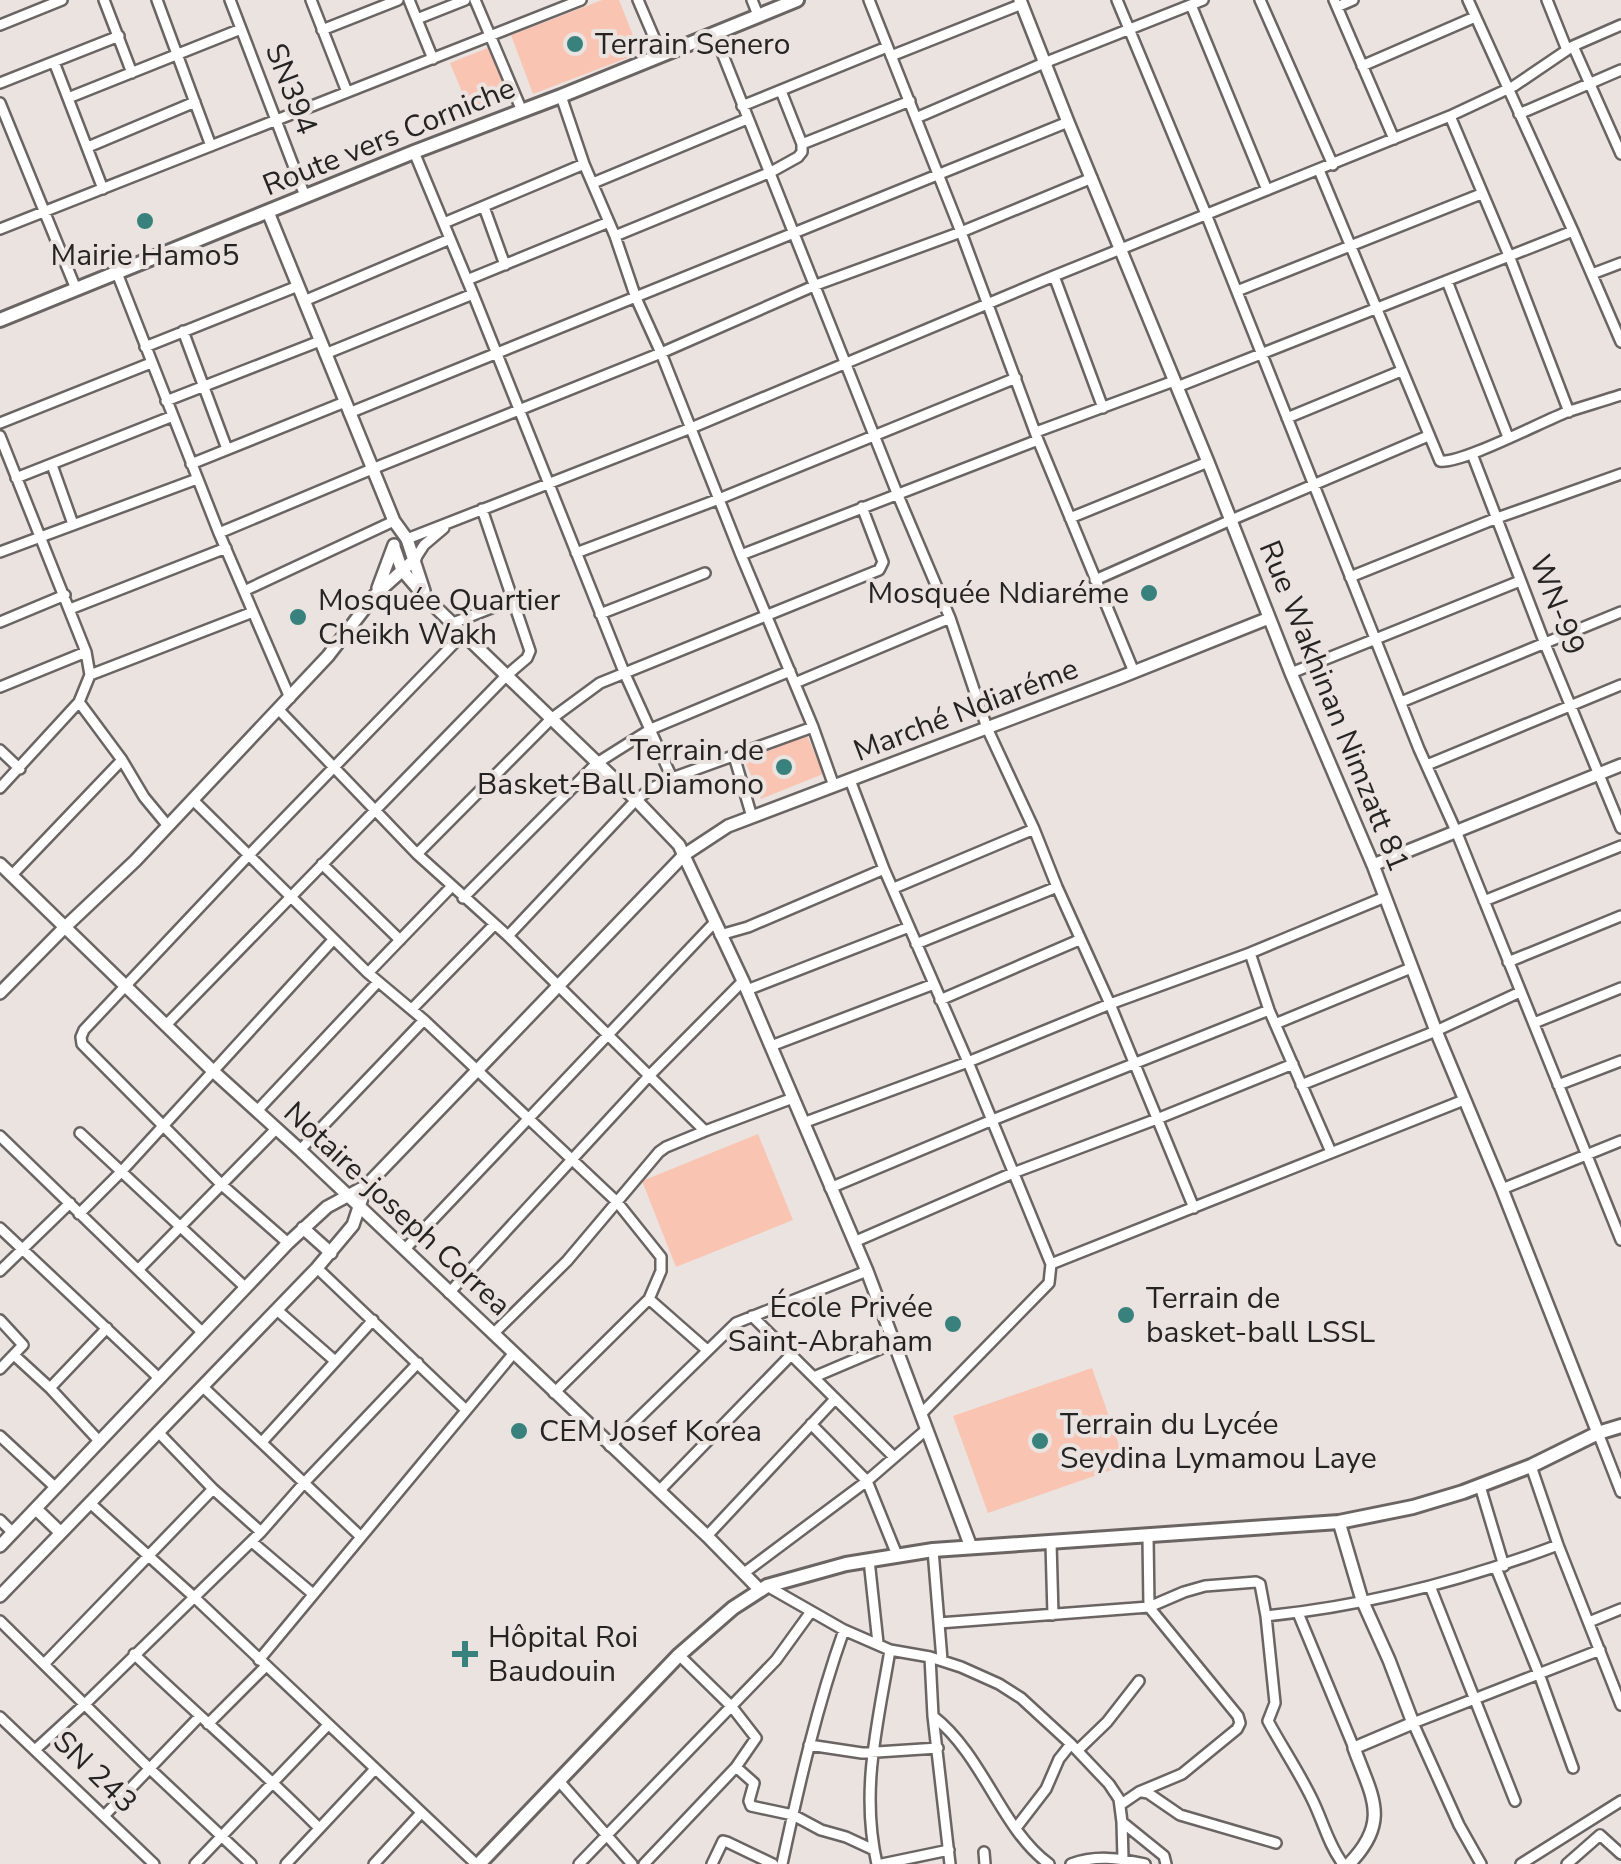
<svg xmlns="http://www.w3.org/2000/svg" width="1621" height="1864" font-family="'Nunito Sans',sans-serif">
<rect width="100%" height="100%" fill="#eae3e0"/>
<!-- green -->
<path fill="#fac4b2" d="M602,0h17l21,53 -107,41 -22,-59z
M490,47l20,48 -40,16 -20,-48z
M807,735l16,39 -62,25 -16,-38z
M758,1134l35,86 -117,47 -34,-86z
M1092,1368l34,97 -138,48 -35,-97z"/>
<g fill="none" stroke-linecap="round" stroke-linejoin="round">
<defs>
<path id="minor" d="M104,0l28,73
M157,0l54,146
M230,0l75,196
M311,0l36,92
M409,0l24,59
M475,0l47,111
M638,0l24,56
M752,0l6,15
M869,0l92,232 77,208 96,232
M1117,0l89,214 213,535 37,82 165,409
M1260,0l73,165
M1334,0l60,139
M1468,0l105,231 48,111
M1547,0l20,50
M1191,5l76,185
M1337,7l16,-7
M417,19l48,-19
M0,25l62,-25
M322,30l76,-30
M715,35l182,458 53,125 37,110 47,101 23,58 53,117 84,204
M1573,46l48,108
M891,56l131,-52
M54,62l49,127
M1362,66l113,-49
M0,83l119,-47
M561,96l23,68 31,72 21,62 25,55 80,202 72,172 21,59
M68,98l173,-69
M0,103l76,186
M742,106l145,-59
M1519,114l102,-44
M1450,116l60,142 59,154
M916,118l128,-55 159,-63
M802,144l108,-43
M88,147l107,-45
M414,152l59,142 151,378 48,106
M1319,170l121,291c21,3 101,-39 127,-49 18,-6 36,-11 54,-17
M593,183l154,-64
M484,207l21,58
M444,223l140,-59
M0,229l581,-229
M615,236l156,-64 27,-15 4,-5v-8l-21,-53
M117,273l102,260 71,165
M1592,274l29,-11
M1054,276l49,132
M467,280l142,-58
M1447,281l61,156
M1237,291l244,-97
M304,301l146,-62
M183,331l44,118
M145,347l153,-61
M325,354l148,-60
M1177,387l396,-156
M166,401l154,-60
M349,413l719,-291
M1287,418l114,-47
M0,423l151,-60
M1036,432l138,-51
M0,436l86,216 4,23 -11,27 43,58 22,37 24,29
M1472,454l73,190 76,184
M191,464l154,-62
M52,465l21,59
M16,478l157,-62
M1070,518l138,-56
M219,533l153,-64 289,-116 155,-68 145,-53 131,-54
M407,539l284,-111 363,-152 396,-160 64,-30 59,-40 48,-21
M0,552l197,-73
M576,553l143,-54 297,-121
M741,555l297,-115
M415,559l9,-14 20,-17
M1350,577l147,-59 124,-44
M1095,580l136,-60 197,-84
M244,591l150,-70
M70,609l156,-61
M600,614l105,-41
M0,622l65,-27
M453,623l59,-23
M1291,673l229,-92
M90,675l163,-63
M795,683l155,-65
M0,687l86,-35
M1401,702l220,-90
M279,710l138,144 91,82 197,195
M0,750l20,19
M734,756l18,61
M1427,765l194,-80
M850,780l34,89 84,193 83,202 -2,19 -128,131
M0,788l79,-86
M193,800l175,173 56,47 193,182 44,55v14l-12,28 58,51
M417,854l134,-135 49,-36 279,-113 4,-8 -21,-55
M322,864l78,76
M12,875l110,-115
M894,888l140,-59
M463,898l134,-135 54,-34 139,-58
M1484,901l137,-55
M720,935l28,-8 136,-58
M508,936l128,-136 16,-12 20,-10 141,-51
M916,944l141,-57
M1250,953l19,57 62,142
M1508,962l113,-46
M368,973l83,-86
M747,990l162,-63
M940,1000l139,-60
M412,1009l82,-84
M1534,1023l87,-35
M167,1024l339,-348 21,-18 3,-7 -48,-142
M1275,1024l136,-56
M771,1046l163,-62
M1301,1085l135,-54 84,-39
M1558,1085l63,-24
M257,1111l121,-129
M803,1123l165,-61 142,-58 140,-51 135,-56
M80,1133l166,155
M0,1136l203,197
M300,1150l124,-130
M830,1188l160,-67 279,-111
M1502,1189l119,-48
M79,1214l42,-42 212,-232
M0,1228l160,151
M854,1242l159,-69 144,-54 136,-55
M288,1243l-66,-58 -140,-141 -1,-7 3,-7 164,-174 216,-223
M405,1249l309,-326
M1051,1264l413,-164
M317,1268l149,142
M138,1270l138,-141
M0,1271l70,-68
M449,1293l200,-217 94,-95
M277,1310l58,51
M752,1316l142,141
M0,1320l23,25 -23,24
M493,1334l74,-73 92,-109 7,-5 39,-16 88,-33
M14,1355l36,33 50,54
M814,1377l80,-34
M203,1387l157,149
M50,1388l57,-60
M554,1393l95,-94
M811,1424l56,57 30,74
M159,1433l54,56 48,43
M1598,1433l23,59
M0,1436l56,52
M262,1442l111,-122
M610,1446l126,-123 131,-52
M1531,1466l27,79 63,160
M1480,1486l24,80
M659,1491l132,-136
M90,1503l104,94 282,267
M0,1520l13,13
M707,1536l128,-137
M252,1542l61,52
M1051,1543l2,72
M933,1550l9,110
M869,1560l9,83
M1496,1568l43,106 34,94
M744,1573l123,-92 60,-52
M767,1586l77,44 46,20 40,7 31,10 38,17 22,14 50,46 38,40 10,15 3,23 42,34 2,8
M1430,1586l85,215
M1298,1613l56,135
M1266,1616c100,-10 199,-36 292,-71
M0,1621l149,147 102,96
M1589,1622l32,-13
M939,1623l210,-16 35,-15 21,-6 51,-4 4,2 6,32 9,87 -7,18c14,26 31,51 44,78 11,22 16,45 31,65
M134,1654c61,59 126,114 185,174
M930,1657l3,59 17,148
M259,1660l254,-306
M45,1663l168,-174
M933,1716c51,40 68,113 116,148
M0,1717l154,147
M208,1724l58,-58
M809,1745l53,8 76,-5
M36,1749l49,-45 176,-172 43,-49 114,-120
M1078,1750l29,-28 32,-41
M736,1767l18,16 -5,18 2,5 42,9 28,15 25,7 28,13
M559,1781l73,83
M1142,1792l6,1 32,22 96,28
M1120,1805l19,-13 43,-18 55,-45 3,-6 -2,-7 -89,-109 -1,-70
M104,1816l95,-99
M1122,1822l1,37
M1016,1828l30,-39 13,-30 12,-15
M984,1852l1,12
M195,1864l133,-139
M286,1864l89,-95
M374,1864l47,-51
M579,1864l197,-204 34,-47
M644,1864l92,-97 20,-29 -24,-31 -53,-52
M712,1864l11,-23 4,1 46,22
M782,1864c17,-79 35,-158 62,-234
M877,1864c-17,-74 1,-141 13,-214
M882,1864l67,-14
M1071,1864c24,-9 49,-6 74,0
M1481,1864l-22,-39 -46,-102 187,-73
M1521,1864l100,-63
M1567,1864l33,-29 21,19"/>
<path id="tertiary" d="M1020,0l48,122 140,340 83,211 82,192 63,166 66,158 96,244
M268,212l126,309 13,18 17,52
M394,547l8,23 23,27 211,203 43,45 64,136 124,290 104,276
M378,588l16,-43
M0,864l214,208 86,78 407,386 53,54
M1373,865l248,-100
M0,993l64,-65 71,-67 193,-205 47,-61 40,-36
M303,1228l28,25
M36,1509l25,24
M1339,1522l23,78 27,60 24,63 -59,25c18,49 37,73 -5,116
M0,1546l288,-303 39,-36 39,-21 318,-331 44,-29 393,-149 148,-59
M0,1596l317,-328 36,-43 13,-39"/>
<path id="secondary" d="M0,320l414,-168 147,-56 236,-96
M479,1864l200,-209 54,-47 34,-22 79,-22 87,-14 406,-28 74,-15 50,-15 68,-26 67,-33 23,-7"/>
</defs>
<!-- minor casing -->
<use href="#minor" stroke="#6a6462" stroke-width="14"/>
<!-- tertiary casing -->
<use href="#tertiary" stroke="#6a6462" stroke-width="16"/>
<!-- secondary casing -->
<use href="#secondary" stroke="#6a6462" stroke-width="18"/>
<!-- minor -->
<use href="#minor" stroke="#fff" stroke-width="9"/>
<!-- tertiary -->
<use href="#tertiary" stroke="#fff" stroke-width="11"/>
<!-- secondary -->
<use href="#secondary" stroke="#fff" stroke-width="12"/>
</g>
<!-- markers -->
<g fill="#39817d" stroke="#eae3e0" stroke-width="4">
<circle cx="575" cy="44" r="10"/>
<circle cx="145" cy="221" r="10"/>
<circle cx="1149" cy="593" r="10"/>
<circle cx="298" cy="617" r="10"/>
<circle cx="784" cy="767" r="10"/>
<circle cx="1126" cy="1315" r="10"/>
<circle cx="953" cy="1324" r="10"/>
<circle cx="519" cy="1431" r="10"/>
<circle cx="1040" cy="1441" r="10"/>
<path d="M460 1639h10v10h10v10h-10v10h-10v-10h-10v-10h10z"/>
</g>
<g text-anchor="middle" dominant-baseline="central" stroke-width="8" stroke-linejoin="round" paint-order="stroke">
<!-- poi labels -->
<g font-size="30" fill="#262423" stroke="#eae3e0" text-anchor="start">
<text x="595" y="44">Terrain Senero</text>
<text x="145" y="255" text-anchor="middle">Mairie Hamo5</text>
<text x="1129" y="593" text-anchor="end">Mosquée Ndiaréme</text>
<text x="318" y="600">Mosquée Quartier<tspan x="318" dy="34">Cheikh Wakh</tspan></text>
<text x="764" y="750" text-anchor="end">Terrain de<tspan x="764" dy="34">Basket-Ball Diamono</tspan></text>
<text x="1146" y="1298">Terrain de<tspan x="1146" dy="34">basket-ball LSSL</tspan></text>
<text x="933" y="1307" text-anchor="end">École Privée<tspan x="933" dy="34">Saint-Abraham</tspan></text>
<text x="1060" y="1424">Terrain du Lycée<tspan x="1060" dy="34">Seydina Lymamou Laye</tspan></text>
<text x="539" y="1431">CEM Josef Korea</text>
<text x="488" y="1637">Hôpital Roi<tspan x="488" dy="34">Baudouin</tspan></text>
</g>
<!-- street labels -->
<g font-size="30" fill="#262423" stroke="#eae3e0">
<text transform="translate(291 89) rotate(69)">SN394</text>
<text transform="translate(389 137) rotate(-22)">Route vers Corniche</text>
<text transform="translate(1557 605) rotate(69)">WN-99</text>
<text transform="translate(1334 706) rotate(68)">Rue Wakhinan Nimzatt 81</text>
<text transform="translate(966 710) rotate(-21)">Marché Ndiaréme</text>
<text transform="translate(397 1209) rotate(43)">Notaire-joseph Correa</text>
<text transform="translate(95 1772) rotate(44)">SN 243</text>
</g>
</g>
</svg>
